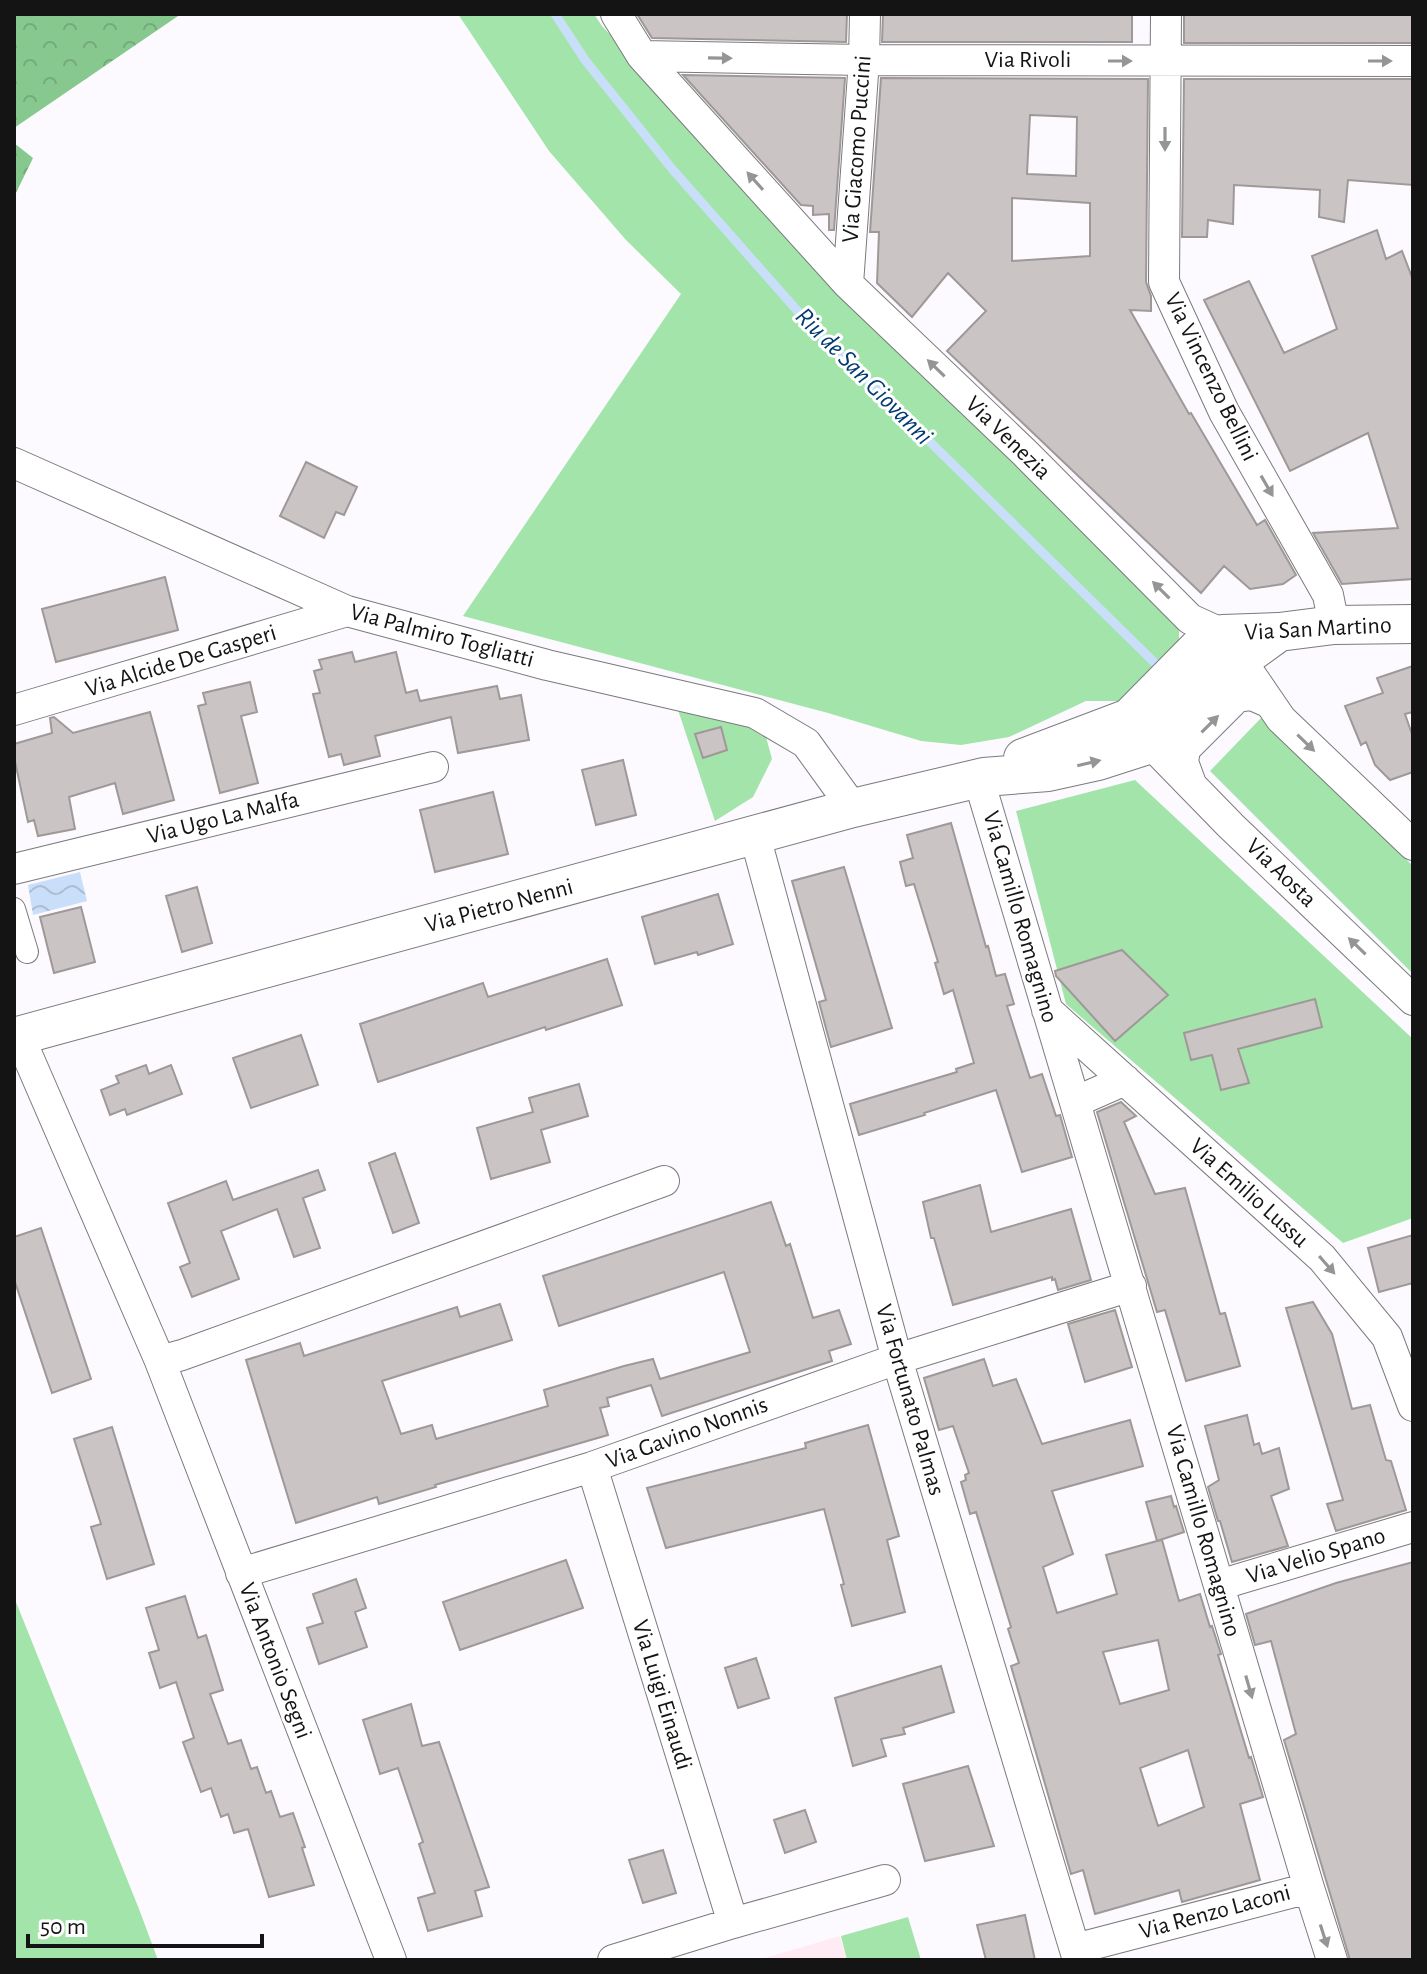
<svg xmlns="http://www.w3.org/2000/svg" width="1427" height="1974" font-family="'Alegreya Sans',sans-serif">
<defs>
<pattern id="forest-crowns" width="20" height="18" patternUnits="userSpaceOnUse" patternTransform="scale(2)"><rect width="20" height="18" fill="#86c88e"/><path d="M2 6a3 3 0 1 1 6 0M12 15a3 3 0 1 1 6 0" fill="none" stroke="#73ab7a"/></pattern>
<pattern id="water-waves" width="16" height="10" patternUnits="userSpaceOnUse" patternTransform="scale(2)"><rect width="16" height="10" fill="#c9def8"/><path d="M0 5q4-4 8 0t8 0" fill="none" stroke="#acbed4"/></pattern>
</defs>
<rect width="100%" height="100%" fill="#fcfafe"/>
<!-- education -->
<path fill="#feebf4" d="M840,1936l7,24h-89z"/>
<!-- green -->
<path fill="#a3e4ab" d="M458,14h136l8,12 388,413 189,190v14l-54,58h-39l-77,36 -48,8 -40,-4 -93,-28 -365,-97 218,-322 -55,-54 -77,-89z
M678,710l66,11 21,12 7,26 -19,38 -38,24z
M1261,718l12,9 140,139v108l-203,-203z
M1135,780l278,259v179l-70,25 -277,-239 -50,-193z
M14,1597l125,312 19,51h-144z
M908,1917l13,43h-74l-6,-24z"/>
<!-- forest -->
<path fill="url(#forest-crowns)" d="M14,14h167l-167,114z
M14,143l19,15 -19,39z"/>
<!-- water -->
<path fill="url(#water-waves)" d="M80,872l7,29 -54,14 -5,-30z"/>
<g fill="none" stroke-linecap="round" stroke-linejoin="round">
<!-- stream -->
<path stroke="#c9def8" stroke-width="9" d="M555,14l30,46 88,110 129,146 361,355"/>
</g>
<!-- building -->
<path fill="#cac5c4" stroke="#9e9998" stroke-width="2" fill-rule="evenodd" d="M637,14h210l-1,28 -194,-4z
M883,14h249v28h-250z
M1184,14h229v29h-229z
M683,75l162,3 -11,152h-5v-16l-16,1v-9l-12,-1z
M881,78l267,1 -2,203 5,14v15l-21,-1 59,104 2,-1 66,112 8,-5 31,55 -13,9 -33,5 -26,-23 -23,27 -254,-242 39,-40 -38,-38 -36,44 -35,-34 2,-51h-9zM1030,115l47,2 -1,59 -49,-2zM1012,198l78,5v53l-78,5z
M1184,79h229v106l-65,-5 -4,42 -25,-5 1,-27 -86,-5 -1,39 -25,-4 -1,17h-25z
M1377,230l9,29 16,-8 11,29v299l-71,5 -29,-51 85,-5 -30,-95 -78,38 -86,-171 45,-19 35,72 53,-24 -25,-73z
M306,462l51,25 -13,28 -8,-3 -12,26 -44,-22z
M165,577l13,53 -122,32 -14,-53z
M352,652l3,10 41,-10 10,41 11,-3 3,11 77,-15 3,13 21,-4 8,45 -71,13 -7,-36 -76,19 5,20 -36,9 -3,-11 -12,3 -16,-63 7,-1 -6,-22 8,-2 -3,-9z
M1413,666v46l-8,2 8,23v35l-23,8 -15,-15 -9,-23 -5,3 -16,-39 38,-13 -6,-15z
M250,682l7,30 -16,4 17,67 -38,10 -22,-87 8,-2 -3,-11z
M150,712l24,88 -51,14 -8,-31 -46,14 6,32 -37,7 -4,-16 -6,2 -14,-65v-13l38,-11 -2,-15 4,-1 19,16z
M721,727l6,23 -24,8 -8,-24z
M623,760l13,55 -40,10 -14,-55z
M493,792l15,62 -73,18 -15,-62z
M951,823l35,124 2,-1 8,30 9,-2 9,30 -7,2 23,72 12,-4 14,42 4,-1 12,42 -50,15 -26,-82 -72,23 1,2 -66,20 -9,-31 107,-32 -1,-3 18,-6 -21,-73 -9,4 -9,-31 3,-1 -24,-78 -8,2 -6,-24 13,-4 -6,-23z
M844,867l48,161 -61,19 -12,-45 7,-2 -34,-119z
M197,887l15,56 -30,9 -16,-56z
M718,894l15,50 -35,11 -1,-3 -42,12 -13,-47z
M81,907l14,55 -41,11 -14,-56z
M1122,950l46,45 -53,46 -59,-65 -1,-5z
M607,959l15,46 -76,25 -1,-3 -167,55 -18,-58 123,-41 5,14z
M1315,999l7,28 -84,22 11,34 -28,7 -9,-35 -21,5 -7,-27z
M301,1035l17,50 -67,23 -18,-50z
M146,1065l3,9 22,-9 11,29 -55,21 -2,-6 -15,6 -9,-25 18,-7 -3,-7z
M579,1084l9,32 -47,14 9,32 -59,17 -14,-51 56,-16 -4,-14z
M1121,1102l15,14 -12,6 31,72 30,-6 35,126 5,-1 15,53 -54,15 -21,-71 -8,2 -60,-200z
M395,1153l24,70 -26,10 -24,-70z
M318,1170l7,20 -22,8 17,50 -26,9 -17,-48 -56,22 18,48 -47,18 -12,-30 10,-4 -22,-60 58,-22 7,19z
M980,1185l11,47 80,-23 20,71 -33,10 -3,-11 -3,1v-3l-99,28 -19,-67h-3l-8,-36z
M771,1202l15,44 4,-2 23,74 26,-8 12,34 -22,7 3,10 -170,55 -11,-31 -44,13 2,8 -9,2 8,27 -173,50 1,2 -57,17 -2,-7 -81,26 -50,-163 54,-17 4,13 153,-49 3,10 40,-13 12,36 -130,41 19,53 31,-9 4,14 112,-33 -4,-16 80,-24 29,-7 7,20 90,-27 -26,-80 -165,54 -16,-50z
M41,1228l50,151 -39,14 -38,-114v-42z
M1413,1235v48l-34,9 -11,-44z
M1313,1302l19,32 20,75 18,-4 16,55 5,1 15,49 -70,21 -9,-27 16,-4 -57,-192z
M1115,1310l17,57 -47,15 -17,-58z
M984,1359l9,27 23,-7 26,65 88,-24 13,46 -91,25 21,63 -30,13 14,46 60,-19 -11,-39 51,-14 -11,-39 25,-6 3,11 2,-1 8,26 -27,9 5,-1 17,61 21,-7 10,33 2,-1 9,28 -3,1 31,103 2,-1 12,40 -23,7 20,76 -78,22 -3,-12 -84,24 -12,-44 -12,4 -60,-208 8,-3 -11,-34 3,-2 -35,-115 -6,2 -9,-32 5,-2 -1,-5 4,-2 -16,-47 -14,4 -15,-52zM1158,1640l11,50 -49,14 -17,-52zM1188,1750l16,57 -46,19 -18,-58z
M1247,1415l7,30 5,-2 3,11 17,-6 10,41 -18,7 17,50 -56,16 -12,-41h-2l-10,-34 11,-7 -14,-54z
M868,1425l31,111 -12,4 18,72 -53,14 -11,-41 3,-1 -20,-75 -158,39 -19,-60 159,-40 -1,-5z
M112,1427l42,137 -47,15 -16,-52 10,-3 -27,-85z
M566,1560l17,48 -123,42 -17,-48z
M1413,1562v398h-63l-66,-220 12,-6 -25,-93 -16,4 -9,-31 90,-31z
M356,1579l10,29 -11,4 12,35 -48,17 -12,-36 16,-5 -10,-29z
M185,1596l13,42 8,-3 17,55 -13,4 18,50 13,-4 10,29 6,-2 9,26 5,-2 9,26 13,-4 12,34 -3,1 12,37 -45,12 -21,-68 -14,4 -6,-19 -7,3 -10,-29 -10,4 -18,-50 11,-4 -18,-56 -16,6 -11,-35 10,-3 -13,-42z
M756,1658l13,40 -31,10 -13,-40z
M941,1666l13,46 -51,16 2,6 -24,5 5,17 -33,10 -18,-68z
M411,1704l11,42 17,-4 50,145 -14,4 7,25 -54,15 -10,-33 17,-5 -16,-49 4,-2 -25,-74 -18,6 -17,-54z
M968,1766l26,80 -69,15 -22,-77z
M805,1810l11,32 -31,11 -11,-33z
M663,1850l13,43 -33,10 -14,-43z
M1025,1915l10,45h-49l-9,-35z"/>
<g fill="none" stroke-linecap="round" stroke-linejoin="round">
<defs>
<path id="pedestrian" d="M14,909l13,43"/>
<path id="minor" d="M616,14l26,42 206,228 177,169 165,166 33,15 58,85 132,126
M1166,14l-2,268 60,130 104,183 6,30
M642,56l222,4 549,1
M848,284l16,-224 1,-46
M14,463l333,148 200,54 208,48 51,30 47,65
M14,710l333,-99
M1151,744l80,82 182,174
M984,777v20l3,10 322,1081 23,72
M1191,784l-8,-22 2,-13 52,-52 15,-2 16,7
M755,836l142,523 181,601
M14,869l419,-102
M1047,1010l275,248 65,79 26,69
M19,1036l141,325 231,599
M1075,1102l50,-22
M160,1361l22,-6 482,-174
M592,1467l141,456
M241,1573l351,-106 305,-108 234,-73
M1219,1585l194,-58
M1075,1949l234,-61
M613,1960l120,-37 152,-43"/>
<path id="tertiary" d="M1023,758l106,-40 73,-74 21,-10 56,-2 55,-7 79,-1
M14,1037l839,-229 131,-31 64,-5 50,-11 53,-17 73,-72 55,-40"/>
</defs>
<!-- pedestrian casing -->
<use href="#pedestrian" stroke="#7b7a7d" stroke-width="24"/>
<!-- minor casing -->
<use href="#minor" stroke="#7b7a7d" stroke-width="32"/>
<!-- tertiary casing -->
<use href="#tertiary" stroke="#7b7a7d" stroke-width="40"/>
<!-- pedestrian -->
<use href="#pedestrian" stroke="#fff" stroke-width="22"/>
<!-- minor -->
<use href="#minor" stroke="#fff" stroke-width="30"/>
<!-- tertiary -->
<use href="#tertiary" stroke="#fff" stroke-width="38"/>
</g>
<!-- one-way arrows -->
<defs><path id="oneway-solid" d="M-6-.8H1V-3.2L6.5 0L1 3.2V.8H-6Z" transform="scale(2)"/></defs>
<g fill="#969596">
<use href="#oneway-solid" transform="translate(720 58) rotate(1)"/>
<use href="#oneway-solid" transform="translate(1120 61)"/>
<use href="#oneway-solid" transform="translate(1380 61)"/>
<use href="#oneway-solid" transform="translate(1165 139) rotate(90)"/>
<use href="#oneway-solid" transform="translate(755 181) rotate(-132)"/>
<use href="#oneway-solid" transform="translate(936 368) rotate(-136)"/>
<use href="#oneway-solid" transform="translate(1267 486) rotate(60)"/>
<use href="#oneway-solid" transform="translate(1161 590) rotate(-135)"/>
<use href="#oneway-solid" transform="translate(1210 724) rotate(-45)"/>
<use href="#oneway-solid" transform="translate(1306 743) rotate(44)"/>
<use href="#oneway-solid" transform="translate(1089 763) rotate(-13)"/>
<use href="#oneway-solid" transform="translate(1357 946) rotate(-136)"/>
<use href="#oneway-solid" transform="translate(1327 1265) rotate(49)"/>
<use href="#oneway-solid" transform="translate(1249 1687) rotate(74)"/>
<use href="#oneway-solid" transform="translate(1324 1936) rotate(72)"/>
</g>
<g text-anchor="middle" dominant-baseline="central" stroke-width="6" stroke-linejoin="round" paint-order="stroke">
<!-- street labels -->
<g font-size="24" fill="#151415" stroke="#fff">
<text x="1028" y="60">Via Rivoli</text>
<text transform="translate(857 149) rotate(-86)">Via Giacomo Puccini</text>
<text transform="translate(1211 377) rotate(64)">Via Vincenzo Bellini</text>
<text transform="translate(1008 438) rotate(44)">Via Venezia</text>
<text transform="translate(1318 629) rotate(-3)">Via San Martino</text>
<text transform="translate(442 636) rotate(15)">Via Palmiro Togliatti</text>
<text transform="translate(181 661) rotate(-17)">Via Alcide De Gasperi</text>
<text transform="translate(223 818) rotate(-14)">Via Ugo La Malfa</text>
<text transform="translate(1281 873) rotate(44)">Via Aosta</text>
<text transform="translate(499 906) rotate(-15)">Via Pietro Nenni</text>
<text transform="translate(1020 917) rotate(74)">Via Camillo Romagnino</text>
<text transform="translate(1249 1193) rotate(42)">Via Emilio Lussu</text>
<text transform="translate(910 1400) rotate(74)">Via Fortunato Palmas</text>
<text transform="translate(687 1433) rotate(-20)">Via Gavino Nonnis</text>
<text transform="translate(1203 1531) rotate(74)">Via Camillo Romagnino</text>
<text transform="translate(1316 1556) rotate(-17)">Via Velio Spano</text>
<text transform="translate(275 1661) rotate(69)">Via Antonio Segni</text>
<text transform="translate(662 1695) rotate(73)">Via Luigi Einaudi</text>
<text transform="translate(1215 1912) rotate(-15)">Via Renzo Laconi</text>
</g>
<!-- water labels -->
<g font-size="26" font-style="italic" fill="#003b72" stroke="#fff">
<text transform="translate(864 376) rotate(45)">Riu de San Giovanni</text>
</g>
</g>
<!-- border -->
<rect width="1427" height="1974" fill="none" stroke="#151415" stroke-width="32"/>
<!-- scale -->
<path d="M28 1934v12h234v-12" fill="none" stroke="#151415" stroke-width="4"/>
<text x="40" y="1934" font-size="24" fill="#151415" stroke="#ffffff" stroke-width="6" paint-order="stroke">50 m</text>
</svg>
